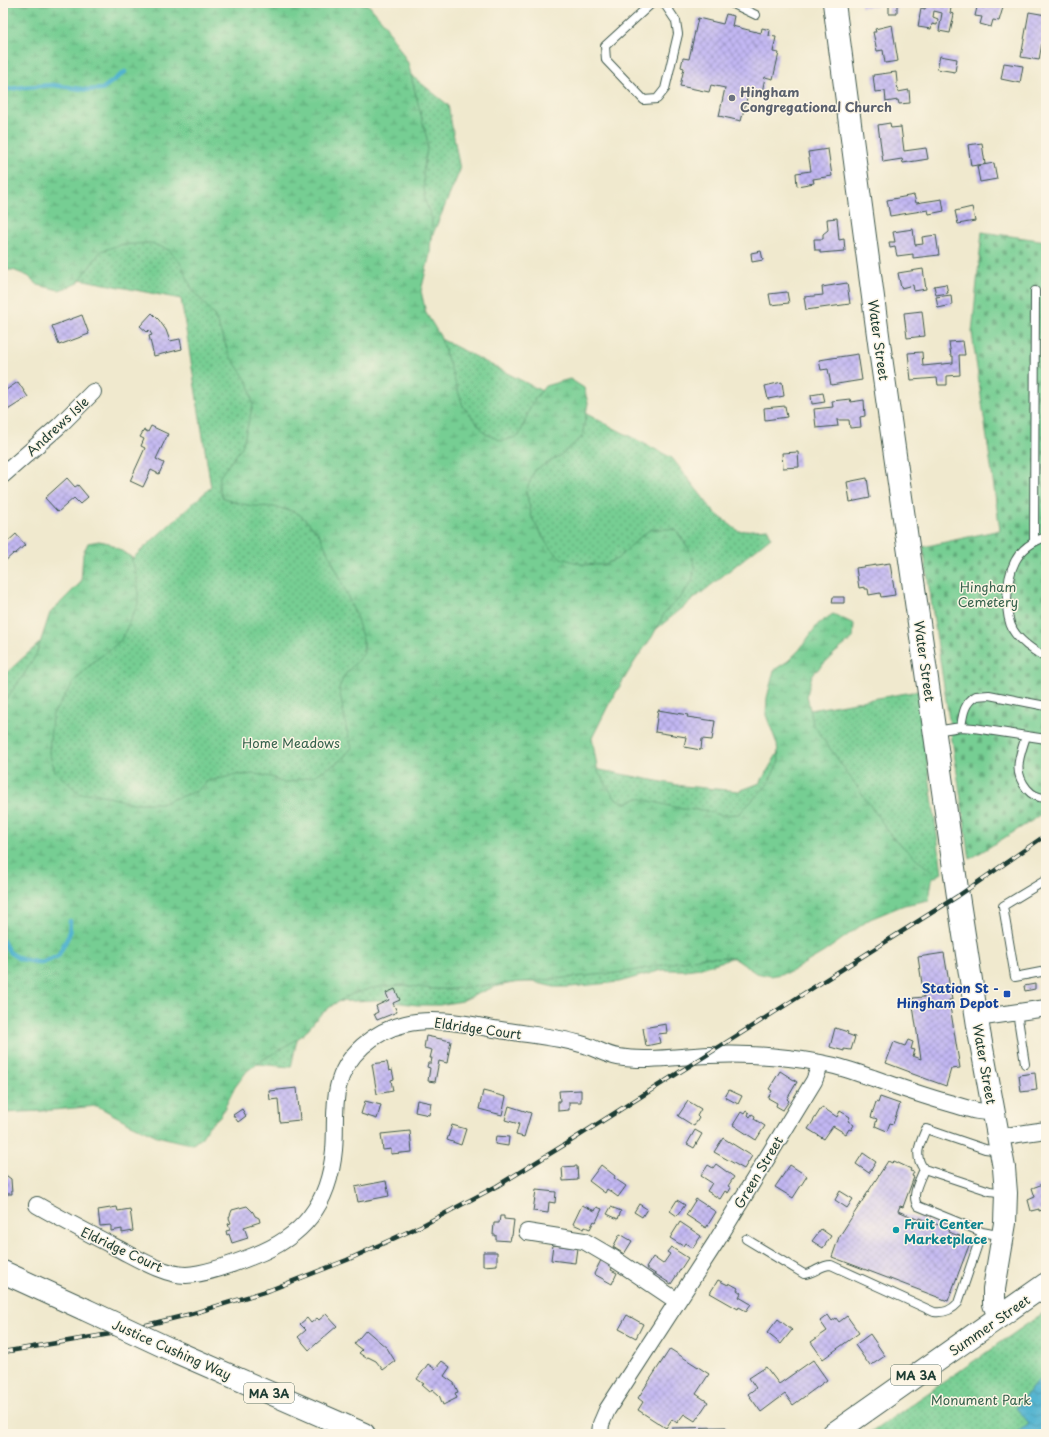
<svg xmlns="http://www.w3.org/2000/svg" width="1049" height="1437" font-family="'Playpen Sans',sans-serif">
<defs>
<pattern id="grass-dots" width="8" height="8" patternUnits="userSpaceOnUse"><rect width="8" height="8" fill="#76ce93"/><path d="M2 2h.1M6 6h.1" fill="none" stroke="#60a879" stroke-width="1.8" stroke-linecap="round"/></pattern>
<pattern id="wetland-marsh" width="20" height="14" patternUnits="userSpaceOnUse"><rect width="20" height="14" fill="#76ce93"/><path d="M1 5h8M5 5V1M11 12h8M15 12V8" fill="none" stroke="#60a879"/></pattern>
<pattern id="cemetery-stones" width="16" height="16" patternUnits="userSpaceOnUse"><rect width="16" height="16" fill="#76ce93"/><path d="M2 7V4a2 2 0 0 1 4 0v3zM10 15v-3a2 2 0 0 1 4 0v3z" fill="#60a879"/></pattern>
<pattern id="water-waves" width="16" height="10" patternUnits="userSpaceOnUse"><rect width="16" height="10" fill="#51b3d0"/><path d="M0 5q4-4 8 0t8 0" fill="none" stroke="#4393aa"/></pattern>
<pattern id="building-cross-hatch" width="8" height="8" patternUnits="userSpaceOnUse"><rect width="8" height="8" fill="#c2b7f3"/><path d="M0 0l8 8M0 8l8-8" fill="none" stroke="#9d96c6"/></pattern>
</defs>
<rect width="100%" height="100%" fill="#fcf5e5"/>
<filter id="ink" filterUnits="userSpaceOnUse"><feTurbulence type="fractalNoise" baseFrequency=".025" numOctaves="2"/><feDisplacementMap in="SourceGraphic" scale="8" xChannelSelector="R" yChannelSelector="G"/><feConvolveMatrix kernelMatrix="1 2 1 2 8 2 1 2 1" color-interpolation-filters="sRGB"/></filter>
<filter id="wash" filterUnits="userSpaceOnUse"><feTurbulence type="fractalNoise" baseFrequency=".012" numOctaves="4" result="noise"/><feDisplacementMap in="SourceGraphic" scale="16" xChannelSelector="R" yChannelSelector="G"/><feGaussianBlur stdDeviation="0.9" result="paint"/><feColorMatrix in="noise" values="0 0 0 0 0 0 0 0 0 0 0 0 0 0 0 0 0 1.4 0 .05"/><feComposite in="paint" operator="in"/></filter>
<g filter="url(#wash)">
<rect width="100%" height="100%" fill="#f0e9ce"/>
<!-- grass -->
<path fill="url(#grass-dots)" stroke="#4a8664" d="M3,3h319l126,102 12,65 -62,147 274,141 42,54 24,19 30,-2 3,8 -238,191 62,41 88,17 56,5 21,-8 26,-44 -16,-22 148,-26 24,182 -79,48 -130,34 -6,5 -27,8 -15,2h-23l-43,12 -49,5h-16l-20,-5h-17l-23,5 -33,14 -21,4h-22l-42,-5 -47,2 -20,-17 -18,82 -288,-25v-366l208,-189 -30,-188 -178,-35z
M1046,1311v62l-11,11 -6,39 -13,11h-147z"/>
<!-- wetland -->
<path fill="url(#wetland-marsh)" stroke="#4a8664" d="M3,3h364l17,20 24,40 20,80 -5,29 2,29 7,18 -2,35 -9,37 5,22 14,23 23,70 23,28 16,7 17,-5 13,-33 13,-17 25,-7 14,9 4,15 -6,34 -22,19 -25,14 -9,21 6,27 15,26 14,14 20,6 22,1 14,-6 23,-22 11,-8h24l14,20 6,17 -3,15 -11,16 -16,15 -13,25 -17,24 -26,43 -17,34 6,34 17,26 11,5 12,-5 44,11 21,1 16,5 20,-1 29,-30 11,-23 -2,-17 -11,-29 1,-17 7,-28 14,-9 12,-12 18,-25 15,-10 21,10 -1,14 -17,14 -24,23 -5,20 6,29 80,114 40,35 -4,27 -25,5 -34,14 -46,33 -34,20 -19,4 -15,-3 -22,-15 -30,-1 -78,15 -175,17h-17l-32,-4 -30,3 -22,7 -16,9 -15,12 -16,19 -25,16 -16,9 -15,11 -12,16 -14,28 -13,12 -6,10 -9,7 -12,-2 -24,-6 -28,-13 -32,-17 -55,5 -39,2v-410l18,-24 15,-24 14,-42 31,-31 2,-28 5,-11 11,-2 10,2 22,14 4,13 3,16v18l-17,36 -9,8 -19,14 -18,18 -23,36 -3,37 6,18 25,23 14,-1 38,10h29l36,-12 11,-10 28,-6 19,-1 16,3 13,6 30,-7 26,-15 12,-13 -6,-21 -7,-39 5,-12 20,-23 -1,-13 -6,-21 -19,-46 -19,-39 -14,-15 -9,-7 -22,-5 -22,-1 -19,-4 -11,-5 -3,-11 1,-10 22,-29 11,-42 -4,-21 -19,-28 -16,-41 -21,-24 -12,-27 -12,-14 -18,-7 -32,2 -18,6 -24,33 -18,6 -21,-5 -10,-9 -15,-6h-10z"/>
<!-- cemetery -->
<path fill="url(#cemetery-stones)" stroke="#4a8664" d="M982,232l64,9v571l-76,47 -47,-312 77,-17 -28,-197z"/>
<!-- water -->
<path fill="url(#water-waves)" stroke="#387882" d="M1046,1373v61h-30l13,-11 -13,-15 19,-24z"/>
<g fill="none" stroke-linecap="round" stroke-linejoin="round">
<!-- stream -->
<path stroke="#51b3d0" stroke-width="4.5" d="M3,90l20,-3 30,-2 35,5 14,-1 23,-17
M3,874l4,14 -4,14
M3,941l6,11 11,7 21,4 17,-7 11,-21 1,-14"/>
</g>
<g id="blocks">
<!-- building -->
<path fill="url(#building-cross-hatch)" d="M861,3h16v4h-16z
M889,3h8v11h-8z
M926,3h26l-2,10 4,1 -4,19 -11,-2 3,-18 -8,-2 -1,6 5,2 -1,6 -5,-1 -1,5 -13,-2 3,-19 4,1z
M978,3l26,1 -5,17 -6,-1 -2,7 -11,-3 2,-7 -7,-1z
M1029,12l17,3 -1,21h1v8l-4,-1 -3,17 -18,-3z
M726,14l8,2 -2,10 29,7 1,-5 8,2 -1,6 7,1 -3,15 6,1 -6,26 -8,-2 -3,16 -13,-3 -8,31 -22,-5 6,-28 -14,-3 -2,7 -29,-6 4,-18 -3,-1 2,-9 6,1 9,-41 25,6z
M892,25l6,36 -13,2 -2,-13 -6,1 -4,-19h3l-1,-3z
M940,56l17,3 -2,13 -18,-3z
M1004,63l19,3 -3,17 -19,-4z
M896,72l2,20 11,-2 1,13 -11,1 -1,-4 -12,2 -1,-11 -10,1 -2,-17z
M890,123l1,5 10,-1 3,24 22,-3 2,11 -25,4 -1,-4 -19,3 -5,-37z
M982,143l3,21 -14,2 -3,-21z
M828,149l4,27 -19,3 1,4 -17,3 -1,-13 15,-2 -3,-19z
M994,163l3,16 -17,3 -3,-16z
M914,195l2,8 26,-4 2,12 -15,3 -1,-4 -38,6 -3,-16z
M972,207l3,14 -17,3 -3,-13z
M837,218l2,22 5,-1 1,12 -25,2v-3h-5l-1,-11h9v-5l5,-4 -1,-11z
M913,229l2,16 8,-1 -1,-7 14,-2 3,20 -26,3v-4l-16,2 -2,-9 -5,1 -1,-6h6l-2,-10z
M761,251l2,9 -11,2 -1,-9z
M923,269l3,20 -12,2 -1,-6 -12,3 -3,-15z
M847,283l3,21 -44,6 -2,-13 19,-2 -1,-8z
M946,284l2,9 -12,2 -2,-9z
M787,292l2,11 -18,2 -2,-11z
M951,295l1,10 -14,3 -2,-11z
M922,311l3,25 -18,2 -3,-25z
M152,313l7,7 7,10 4,11 10,-2 2,10 -28,7 -5,-20 3,-1 -3,-5 -2,2 -7,-6z
M82,315l7,19 -30,11 -7,-19z
M963,341l2,14h-6l1,20 -13,1v9h-9l-1,-7 -26,2 -3,-27 14,-1 1,14 30,-3v-7h-2l-2,-14z
M858,354l4,26 -31,5 -3,-16 -7,1 -2,-10z
M18,382l10,15 -25,16v-21z
M782,382l2,14 -16,3 -3,-13z
M823,393l2,9 -13,2 -1,-9z
M850,399l1,3 13,-2 1,16 -5,1 1,10 -11,1 -1,-8h-12l1,6 -22,2 -2,-19 19,-2 -1,-6z
M785,406l2,11 -22,3 -1,-12z
M151,426l17,8 -12,25 8,4 -5,11 -8,-4 -8,17 -13,-6 15,-33 -4,-2 3,-7 -4,-2 4,-7 4,2z
M798,452l1,15 -16,1 -1,-15z
M67,478l8,9 3,-2 10,12 -8,7 -6,-6 -16,14 -13,-14z
M867,478l3,20 -20,4 -3,-20z
M16,534l9,11 -10,9 -1,-1 -11,10v-21l2,2z
M890,563l5,32 -14,2 -1,-4 -11,2 -1,-6h-3v-2l-6,1 -3,-20z
M833,597h11v6h-12z
M658,710l30,5 -1,2 28,4 -3,19 -10,-1 -1,11 -17,-3 2,-10 -31,-5z
M944,953l8,47h-3l11,68 -9,1 -5,17 -36,-13v-1l-24,-9 8,-21 11,4 3,-6 5,2 -2,7 4,1 -2,6 8,3 -8,-53h1l-1,-8 11,-1 -6,-40z
M1035,984v5l-10,2 -1,-5z
M395,989l5,11 -7,3 4,9 -20,8 -3,-6 4,-2 -2,-6 13,-6 -3,-7z
M666,1024l1,9 -9,1 2,9 -14,3 -3,-18z
M835,1028l13,4 -1,2 8,3 -4,13 -7,-1v2l-14,-4z
M426,1036l25,5 -4,22 -8,-2 -4,21 -7,-1 2,-13 -3,-1 1,-4h3l1,-5h-2l2,-8 -8,-2z
M387,1062l2,9 3,-1 2,9 -3,1 2,11 -16,3 -5,-30z
M780,1071l17,11 -10,17 2,2 -6,9 -7,-4 1,-3 -9,-5 4,-7 -3,-2z
M1035,1073l2,17 -16,2 -2,-17z
M297,1088l3,32 -20,2 -2,-23 -8,1 -1,-9z
M581,1090v12h-12v8l-11,1v-10h2l-1,-10z
M729,1090l13,6 -4,8 -13,-7z
M483,1091l23,6 -4,18 -23,-6z
M880,1097l20,7 -7,20 -3,-1 -3,8 -12,-5 2,-7 -6,-2 5,-15 2,1z
M417,1100l14,3 -2,12 -14,-3z
M365,1101l16,4 -4,14 -16,-5z
M688,1101l13,8 -4,7 2,2 -5,8 -16,-10z
M509,1106l22,7 -7,24 -8,-2 3,-11 -14,-4z
M822,1107l15,10 3,-6 10,6 -2,4 6,4 -3,5 -2,-1 -3,5 -13,-8 -9,13 -16,-10z
M242,1109l4,7 -8,6 -5,-7z
M746,1111l3,2 -1,2 2,2 2,-3 3,2 -1,3 11,7 -9,14 -23,-15 8,-13 3,2z
M452,1125l14,4 -5,16 -14,-5z
M695,1130l7,4 -8,14 -7,-4z
M410,1131l2,21 -21,2v-5l-8,1 -2,-16z
M496,1136l13,1 -1,9 -13,-2z
M723,1138l29,18 -8,13 -30,-17z
M863,1153l13,9 -7,11 -13,-9z
M888,1161l4,2 2,-2 17,8 -1,2 4,1 -2,4 2,1 -11,30 -3,-1 -2,5 21,9 1,-2 29,11 -1,3 23,8 -23,61 -116,-44 7,-20z
M716,1164l18,13 -6,9 3,2 -3,5 -3,-2 -5,8 -13,-8 5,-8 -11,-7 7,-11 5,3z
M601,1165l14,11 -1,2 12,8 -8,11 -11,-8 -2,4 -16,-12z
M790,1165l17,11 -14,22 -18,-11z
M577,1166l1,14 -15,1 -1,-14z
M3,1173l8,6 1,15h-7v3h-2z
M386,1181l3,15 -31,6 -3,-15z
M1046,1183v26l-7,2v-2l-8,2 -3,-11 7,-3 -3,-9z
M536,1190l20,2 -1,11 -6,-1 -1,11 -15,-2z
M840,1191l13,8 -6,9 -12,-8z
M696,1199l20,13 -10,16 -20,-13z
M677,1200l8,5 -8,11 -7,-5z
M639,1204l8,5 -5,8 -8,-5z
M582,1205l13,6 2,-4 5,2 -6,13 -2,-1 -4,8 -5,-2 -1,2 -11,-5z
M247,1206l6,6 2,4 4,2 1,4 -16,5 4,11 -16,5 -3,-9 -2,1 -1,-4 4,-1 -2,-6 3,-1 -2,-5 3,-8z
M117,1207l1,4 12,-2 3,22 -11,2v-4l-11,2v-6l-11,1 -2,-16z
M611,1207l10,4 -3,8 -11,-5z
M500,1216h4v3l10,1 -2,16h-1l-1,5 -14,-1v-5h-3l1,-12h5z
M680,1222l21,14 -8,12 -8,-5 -2,3 -13,-8z
M821,1229l10,7 -8,12 -11,-7z
M620,1234l12,7 -8,13 -11,-7z
M553,1245l24,3 -2,15 -24,-3z
M671,1247l17,11 -17,26 -25,-16 7,-11 10,7 7,-10 -3,-2z
M483,1252h14v13l-14,1z
M601,1260l12,6 -2,4 6,3 -5,11 -18,-10z
M718,1280l10,5 1,-2 9,5 -1,2 4,3 -2,4 12,7 -5,7 -7,-4 -1,2 -28,-16z
M326,1314l11,12 -28,24 -11,-13 8,-7 -6,-6 7,-6 4,5 6,-5 2,2z
M627,1315l16,9 -7,14 -17,-9z
M828,1315l4,6 4,-3 3,4 8,-6 12,17 -36,26 -12,-17 16,-11 -7,-10z
M778,1319l14,11 -11,14 -14,-11z
M366,1330l21,18 8,13 -12,9 -7,-9 -8,-4 -2,1 -7,-5 3,-3 -8,-6z
M870,1334l15,22 -15,10 -15,-21z
M670,1349l39,25 -13,20 12,8 -13,19 -11,-7 -7,9 -5,-4 -6,9 -28,-18 5,-8 -5,-4z
M813,1360l14,20 -34,25 -8,-11 -24,18 -13,-18 8,-6 -7,-10 17,-11 13,17z
M442,1361l8,6 -6,9 10,7 4,9 -3,1 2,5 -14,7 -4,-10 -7,-6 -2,3 -8,-7 2,-1 -7,-5 11,-15 7,5z
M726,1427v7h-54v-6z"/>
</g>
</g>
<g filter="url(#ink)">
<use href="#blocks" fill-opacity="0" stroke="#3e574b" stroke-width="1"/>
<g fill="none" stroke-linecap="round" stroke-linejoin="round">
<defs>
<path id="lane" d="M652,3l-47,43 1,14 38,40 13,-1 8,-10 13,-55 -2,-13 -12,-18
M731,3l25,12
M1046,537c-31,10 -38,33 -39,63 0,10 1,21 6,30 7,12 21,21 33,28
M1034,541l1,-250
M961,727c2,-13 3,-24 15,-31l13,-1 57,11
M935,731l26,-4 13,1 72,11
M1026,736c-6,20 -14,35 1,53 5,6 11,9 19,9
M1046,880l-43,26 12,71 31,-6
M1017,1012l8,52
M1000,1149l-7,1 -8,-1 -59,-20c-6,14 -13,27 -2,40l66,22 15,2
M924,1169c-4,11 -14,27 -6,37l64,26 21,4
M746,1239l58,35c10,0 16,-9 27,-9l103,47c10,1 17,-1 24,-9l24,-71"/>
<path id="street" d="M3,475l56,-49 34,-34
M977,1018l69,-10
M999,1137l47,-7
M37,1205c26,15 53,29 80,43 20,10 47,27 69,27 21,-1 47,-11 67,-19 50,-19 76,-51 81,-106 2,-21 -1,-42 4,-63 7,-32 36,-56 67,-63 33,-8 69,2 102,7 25,4 50,6 74,13 13,3 24,11 37,13 30,5 62,-1 92,-2 39,-2 87,2 125,11 13,3 25,8 38,12 25,9 51,18 76,25 15,4 30,11 45,8
M527,1232l57,9 29,17 64,43
M600,1434l1,-10 6,-14 109,-168 98,-161 7,-18"/>
<path id="secondary" d="M834,3l46,347 78,546 21,136 25,136 2,25 -1,30 -11,66v15l5,13"/>
<path id="primary" d="M3,1272l81,37
M174,1351l190,83
M833,1434l213,-150"/>
</defs>
<!-- lane casing -->
<use href="#lane" stroke="#3e574b" stroke-width="10"/>
<!-- street casing -->
<use href="#street" stroke="#3e574b" stroke-width="18"/>
<!-- secondary casing -->
<use href="#secondary" stroke="#3e574b" stroke-width="24"/>
<!-- primary casing -->
<use href="#primary" stroke="#3e574b" stroke-width="24"/>
<!-- lane -->
<use href="#lane" stroke="#fff" stroke-width="8"/>
<!-- street -->
<use href="#street" stroke="#fff" stroke-width="16"/>
<!-- secondary -->
<use href="#secondary" stroke="#fff" stroke-width="22"/>
<!-- primary -->
<use href="#primary" stroke="#fff" stroke-width="22"/>
<defs>
<path id="rail" d="M3,1352l107,-18 81,-20 79,-24 77,-30 76,-35 74,-39 72,-44 389,-246 88,-61"/>
</defs>
<!-- rail casing -->
<use href="#rail" stroke="#1f3d34" stroke-width="4.5"/>
<!-- rail -->
<use href="#rail" stroke="#fcf5e5" stroke-width="3" stroke-dasharray="9" stroke-linecap="butt"/>
<defs>
<path id="primary-bridge" d="M84,1309l90,42"/>
</defs>
<!-- primary-bridge casing -->
<use href="#primary-bridge" stroke="#3e574b" stroke-width="24" stroke-linecap="butt"/>
<!-- primary-bridge -->
<use href="#primary-bridge" stroke="#fff" stroke-width="22"/>
</g>
</g>
<!-- markers -->
<circle fill="#6b7280" stroke="#fcf5e5" stroke-width="1.5" cx="732" cy="98" r="4"/>
<rect fill="#1a4fb4" stroke="#fcf5e5" stroke-width="1.5" x="1003" y="990" width="8" height="8" rx="2"/>
<circle fill="#0f9aa8" stroke="#fcf5e5" stroke-width="1.5" cx="896" cy="1230" r="4"/>
<g text-anchor="middle" dominant-baseline="central" stroke-width="3" stroke-linejoin="round" paint-order="stroke">
<!-- shield labels -->
<g fill="#fcf5e5" stroke="#617469" stroke-width="1">
<rect x="891" y="1365" width="50" height="20" rx="3"/>
<rect x="244" y="1383" width="50" height="20" rx="3"/>
</g>
<g font-size="12" font-weight="bold" fill="#1f3d34">
<text x="916" y="1375">MA 3A</text>
<text x="269" y="1393">MA 3A</text>
</g>
<!-- worship labels -->
<g font-size="13" font-weight="bold" fill="#5b616d" stroke="#fcf5e5" text-anchor="start">
<text x="740" y="91">Hingham<tspan x="740" dy="15">Congregational Church</tspan></text>
</g>
<!-- street labels -->
<g font-size="13" fill="#1f3d34" stroke="#fcf5e5">
<text transform="translate(879 340) rotate(82)">Water Street</text>
<text transform="translate(57 426) rotate(-43)">Andrews Isle</text>
<text transform="translate(925 661) rotate(82)">Water Street</text>
<text transform="translate(478 1028) rotate(8)">Eldridge Court</text>
<text transform="translate(985 1064) rotate(80)">Water Street</text>
<text transform="translate(758 1172) rotate(-59)">Green Street</text>
<text transform="translate(122 1249) rotate(25)">Eldridge Court</text>
<text transform="translate(989 1325) rotate(-35)">Summer Street</text>
<text transform="translate(172 1349) rotate(24)">Justice Cushing Way</text>
</g>
<!-- park labels -->
<g font-size="13" fill="#35614c" stroke="#fcf5e5">
<text x="988" y="586">Hingham<tspan x="988" dy="15">Cemetery</tspan></text>
<text x="291" y="742">Home Meadows</text>
<text x="981" y="1399">Monument Park</text>
</g>
<!-- transit labels -->
<g font-size="13" font-weight="bold" fill="#164399" stroke="#fcf5e5" text-anchor="end">
<text x="999" y="987">Station St -<tspan x="999" dy="15">Hingham Depot</tspan></text>
</g>
<!-- culture labels -->
<g font-size="13" font-weight="bold" fill="#0d838f" stroke="#fcf5e5" text-anchor="start">
<text x="904" y="1223">Fruit Center<tspan x="904" dy="15">Marketplace</tspan></text>
</g>
</g>
<!-- margin -->
<rect width="1049" height="1437" fill="none" stroke="#fcf5e5" stroke-width="16"/>
</svg>
